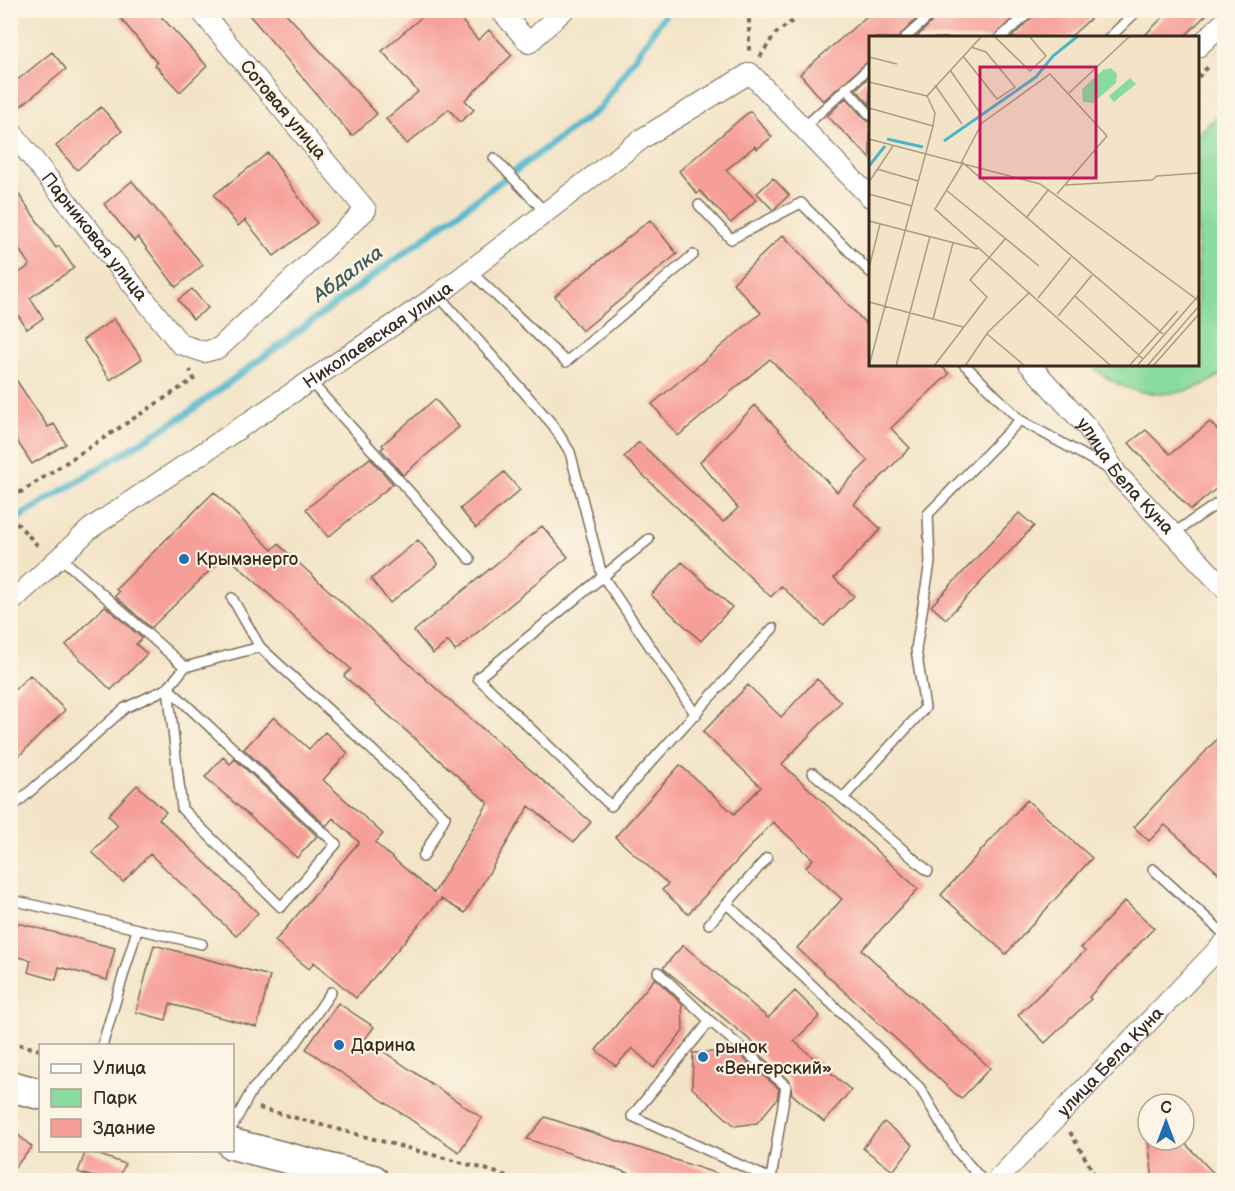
<svg xmlns="http://www.w3.org/2000/svg" width="1235" height="1191" font-family="'Balsamiq Sans',sans-serif">
<rect width="100%" height="100%" fill="#fcf5e5"/>
<filter id="ink" filterUnits="userSpaceOnUse"><feTurbulence type="fractalNoise" baseFrequency=".0167" numOctaves="2"/><feDisplacementMap in="SourceGraphic" scale="12" xChannelSelector="R" yChannelSelector="G"/><feConvolveMatrix kernelMatrix="1 2 1 2 8 2 1 2 1" color-interpolation-filters="sRGB"/></filter>
<filter id="wash" filterUnits="userSpaceOnUse"><feTurbulence type="fractalNoise" baseFrequency=".008" numOctaves="4" result="noise"/><feDisplacementMap in="SourceGraphic" scale="24" xChannelSelector="R" yChannelSelector="G"/><feGaussianBlur stdDeviation="1.35" result="paint"/><feColorMatrix in="noise" values="0 0 0 0 0 0 0 0 0 0 0 0 0 0 0 0 0 1.4 0 .05"/><feComposite in="paint" operator="in"/></filter>
<g filter="url(#wash)">
<rect width="100%" height="100%" fill="#f3e4c7"/>
<!-- green -->
<path fill="#89dc9e" stroke="#62835e" stroke-width="1.5" d="M1224,110v262c-40,31 -96,29 -133,-7l107,-1v-230z"/>
<g fill="none" stroke-linecap="round" stroke-linejoin="round">
<!-- stream -->
<path stroke="#4cb5ca" stroke-width="7" d="M10,523l175,-108 415,-307 68,-98"/>
</g>
<g id="blocks">
<!-- building -->
<path fill="#f69e98" d="M114,10h41l52,56 -27,26 -25,-27 2,-2z
M245,10h38l94,104 -25,22z
M430,10h23l25,30 11,-10 23,25 -47,45 9,10 -14,12 -11,-13 -42,35 -21,-25 32,-27 -36,-41z
M874,10h51l-27,28h-28v22l-47,41 -23,-27z
M943,10h78l-28,28h-77z
M1039,10h61l-31,28h-58z
M1170,10h41l-28,28h-41z
M52,52l14,17 -45,37 -11,-13v-7z
M870,76v29l-14,-16z
M846,98l19,21 5,3v36l-43,-42z
M101,107l21,24 -45,39 -21,-24z
M750,111l22,26 -15,12 -2,-3 -29,24 30,30 -25,23 -31,-32 -3,3 -18,-23z
M268,153l49,70 -43,33 -29,-36 -7,6 -24,-31z
M773,178l16,17 -16,15 -16,-17z
M132,181l71,84 -27,22 -38,-50 -4,4 -30,-37z
M10,182l46,66 3,-2 15,22 -44,30 13,20 -16,11 -13,-20 -4,2v-43l5,8 15,-11 -20,-28z
M650,220l27,34 -95,77 -27,-35z
M783,235l87,93v36h70l9,10 -58,54 19,20 -56,56 27,25 -47,49 20,18 -30,30 -43,-40 -10,11 -147,-140 15,-15 84,80 15,-14 -38,-46 55,-57 82,87 31,-31 -98,-102 -92,77 -26,-32 109,-91 -28,-30z
M192,289l16,19 -15,11 -15,-19z
M114,319l28,40 -32,21 -27,-40z
M10,371l38,56 6,-3 12,20 -34,20 -22,-34z
M435,399l24,28 -56,48 -22,-26 3,-2 -2,-2z
M1210,422l14,15v45l-33,28 -62,-67 17,-13 24,24z
M370,458l23,26 -65,53 -22,-28z
M504,472l16,18 -44,38 -16,-19z
M214,492l58,58 6,-6 163,149 150,129 -17,20 -45,-36 -64,107 -24,-14 -85,99 -42,-36 -5,7 -34,-28 84,-99 -26,-24 -7,8 -82,-77 30,-32 35,32 16,-17 23,21 -25,27 60,54 -8,9 59,50 54,-90 -144,-127 7,-7 -125,-114 -75,73 -36,-32 4,-4 -3,-3z
M1019,513l15,13 -88,93 -15,-13z
M542,526l26,31 -113,94 -7,-10 -15,13 -19,-23z
M418,540l20,24 -48,39 -19,-24z
M682,562l50,45 -31,34 -50,-46z
M105,606l37,32 -6,6 11,10 -36,36 -45,-45z
M30,675l35,35 -55,55v-71z
M817,679l24,23 -59,62 136,125 -56,61 128,118 -29,31 -164,-151 45,-49 -36,-32 7,-8 -40,-37 -85,92 -26,-24 6,-6 -53,-47 65,-72 54,49 27,-27 -58,-55 45,-47 33,32z
M1224,732v146l-59,-53 -16,16 -15,-14z
M223,757l7,7 5,-5 82,77 -20,22 -92,-81z
M137,785l29,27 -7,7 99,94 -22,23 -86,-82 -27,28 -31,-30 26,-27 -10,-10z
M1027,800l65,58 -86,96 -65,-59z
M1125,901l29,27 -65,69 2,2 -46,44 -27,-28 67,-64 -4,-3z
M10,921l105,27 -8,32 -48,-13 -3,13 -28,-8 3,-12 -21,-5z
M154,945l116,31 -13,51 -87,-23 -4,16 -30,-8z
M683,945l85,73 27,-27 25,25 -26,25 57,49 -27,32 -32,-28 -2,-13 -35,-31h7l-99,-82z
M655,978l27,26 1,27 -29,37 -22,-20 -16,18 -20,-16z
M338,1003l36,24 -9,12 117,79 -23,34 -153,-103z
M735,1051l44,38 -2,10 -20,24 -22,3 -43,-38 1,-35z
M545,1117l182,60 -1,3h-77l-122,-41z
M884,1122l29,23 -20,26 -30,-23z
M10,1128l22,19 -22,26z
M1148,1140h34l38,40h-67z
M86,1150l39,14 -7,16h-17l-23,-8z"/>
</g>
</g>
<g filter="url(#ink)">
<use href="#blocks" fill-opacity="0" stroke="#7b6b59" stroke-width="1.5"/>
<g fill="none" stroke-linecap="round" stroke-linejoin="round">
<defs>
<path id="service" d="M905,38l31,-28
M1000,38l32,-28
M1109,38l29,-28
M846,88l24,27
M803,128l67,-61
M494,158l52,55
M699,205l32,34 70,-36 69,69
M470,271l96,91 127,-107
M438,295l115,130 17,27 32,123 94,140
M964,364l56,56 87,48
M309,380l161,179
M1174,533l50,-34
M649,539l-171,139 133,128 162,-178
M60,557l125,110 75,-20 -28,-49
M260,647l185,170 -22,40
M813,773l115,98
M843,798l82,-90 -9,-59 14,-87 -2,-48 92,-94
M10,809l115,-101 43,-20 168,156 -55,63 -99,-98 -14,-121 17,-21
M1153,869l71,65
M16,901l186,43
M727,904l193,184 37,63 25,29
M709,924l58,-66
M658,972l52,49
M102,1046l35,-116
M232,1127l20,-37 45,-48 34,-50
M771,1179l15,-93 -76,-65 -78,95 141,64"/>
<g id="minor">
<path d="M500,10l29,33 35,-33"/>
<path d="M1198,47l26,-25"/>
<path id="s1" d="M10,130l170,214 24,8 15,-4 147,-138 -166,-200"/>
<path id="s2" d="M1029,364l59,64 29,46 107,114"/>
<path id="s3" d="M10,603l81,-75 347,-233 205,-157 107,-65 120,124"/>
<path id="s4" d="M997,1180l227,-237"/>
</g>
<path id="primary" d="M10,1086l30,8
M232,1144l141,36"/>
</defs>
<!-- service casing -->
<use href="#service" stroke="#7b6b59" stroke-width="12"/>
<!-- minor casing -->
<use href="#minor" stroke="#7b6b59" stroke-width="22"/>
<!-- primary casing -->
<use href="#primary" stroke="#7b6b59" stroke-width="33"/>
<!-- path -->
<path stroke="#7b6b59" stroke-width="4" stroke-dasharray="4.5 4.5" stroke-linecap="butt" d="M749,10v42
M760,57l15,-23 32,-24
M1198,77l11,-11
M10,494l11,-2 173,-113 -4,-9
M10,516l30,32
M10,1042l30,8
M259,1108l226,61 34,11
M1070,1132l28,48"/>
<!-- service -->
<use href="#service" stroke="#fff" stroke-width="9"/>
<!-- minor -->
<use href="#minor" stroke="#fff" stroke-width="20"/>
<!-- primary -->
<use href="#primary" stroke="#fff" stroke-width="30"/>
</g>
</g>
<!-- markers -->
<g fill="#1f6fb2" stroke="#fcf5e5" stroke-width="2">
<circle cx="184" cy="559" r="6"/>
<circle cx="339" cy="1045" r="6"/>
<circle cx="703" cy="1057" r="6"/>
</g>
<g text-anchor="middle" dominant-baseline="central" stroke-width="4.5" stroke-linejoin="round" paint-order="stroke">
<!-- street labels -->
<g font-size="18" fill="#3b2a1e" stroke="#fcf5e5">
<text transform="translate(283 110) rotate(50)">Сотовая улица</text>
<text stroke="none"><textPath href="#s1" startOffset="136">Парниковая улица</textPath></text>
<text stroke="none"><textPath href="#s3" startOffset="456">Николаевская улица</textPath></text>
<text stroke="none"><textPath href="#s2" startOffset="148">улица Бела Куна</textPath></text>
<text stroke="none"><textPath href="#s4" startOffset="164">улица Бела Куна</textPath></text>
</g>
<!-- poi labels -->
<g font-size="18" fill="#3b2a1e" stroke="#fcf5e5" text-anchor="start">
<text x="196" y="559">Крымэнерго</text>
<text x="351" y="1045">Дарина</text>
<text x="715" y="1047">рынок<tspan x="715" dy="21">«Венгерский»</tspan></text>
</g>
<!-- water labels -->
<g font-size="20" font-style="italic" fill="#415b5a" stroke="#fcf5e5">
<text transform="translate(348 274) rotate(-36)">Абдалка</text>
</g>
</g>
<!-- overview -->
<g transform="translate(869 36)">
<rect width="330" height="330" fill="#f3e4c7"/>
<path d="M242,32l6,6 -1,9 -23,20 -10,-1 -1,-13 21,-19zM261,42l6,6 -22,18 -5,-6z" fill="#89dc9e"/>
<path fill="none" stroke="#4cb5ca" stroke-width="3" d="M18,103l36,8M75,105l92,-64 17,-21 25,-20M0,130l16,-20"/>
<path fill="none" stroke="#a99a83" stroke-width="1.5" d="M125,0l36,35 16,-15 -17,-20M94,20l34,43 18,-12 -29,-35 -15,-5M0,21l28,7M81,34l30,43M0,46l58,14M66,49l27,39M200,57l61,-57M0,72l64,18M0,103l171,45 159,117M92,127l21,-40 68,-49 57,62 -50,58M8,133l41,12M0,146l24,-36M197,149l86,-5 5,-4 42,-3M77,154l93,76M0,158l43,12M157,182l23,-29M0,185l109,28M0,232l11,-44M206,260l68,63M169,262l33,-41M0,266l94,25M189,280l34,-41M64,283l20,-76M118,298l38,32M0,330l64,-240 2,-13 -8,-17 55,-60M27,330l34,-130M65,330l53,-69 -17,-17 35,-41M96,330l23,-34 42,-40M242,330l-176,-157 28,-46 200,171M260,330l49,-55M268,330l62,-71M278,330l52,-60M284,330l46,-52"/>
<path fill="#c2185b" fill-opacity="0.15" stroke="#c2185b" stroke-width="3" d="M111,31h116v111h-116z"/>
<rect width="330" height="330" fill="none" stroke="#3b2a1e" stroke-width="3"/>
</g>
<!-- margin -->
<rect width="1235" height="1191" fill="none" stroke="#fcf5e5" stroke-width="36"/>
<!-- legend -->
<rect x="39" y="1044" width="195" height="108" fill="#fcf5e5" stroke="#afa495" stroke-width="1.5"/>
<rect x="51" y="1064" width="30" height="9" fill="#ffffff" stroke="#afa495" stroke-width="1.5"/>
<text x="93" y="1074" font-size="18" fill="#3b2a1e">Улица</text>
<rect x="51" y="1089" width="30" height="18" fill="#89dc9e" stroke="#afa495" stroke-width="1.5"/>
<text x="93" y="1104" font-size="18" fill="#3b2a1e">Парк</text>
<rect x="51" y="1119" width="30" height="18" fill="#f69e98" stroke="#afa495" stroke-width="1.5"/>
<text x="93" y="1134" font-size="18" fill="#3b2a1e">Здание</text>
<!-- north arrow -->
<g transform="translate(1166 1122)"><circle r="28" fill="#fcf5e5" stroke="#afa495" stroke-width="1.5"/>
<path d="M0-4.5L10 22L0 15L-10 22Z" fill="#1f6fb2"/>
<text y="-9" font-size="16" font-weight="bold" text-anchor="middle" fill="#3b2a1e">С</text>
</g>
</svg>
